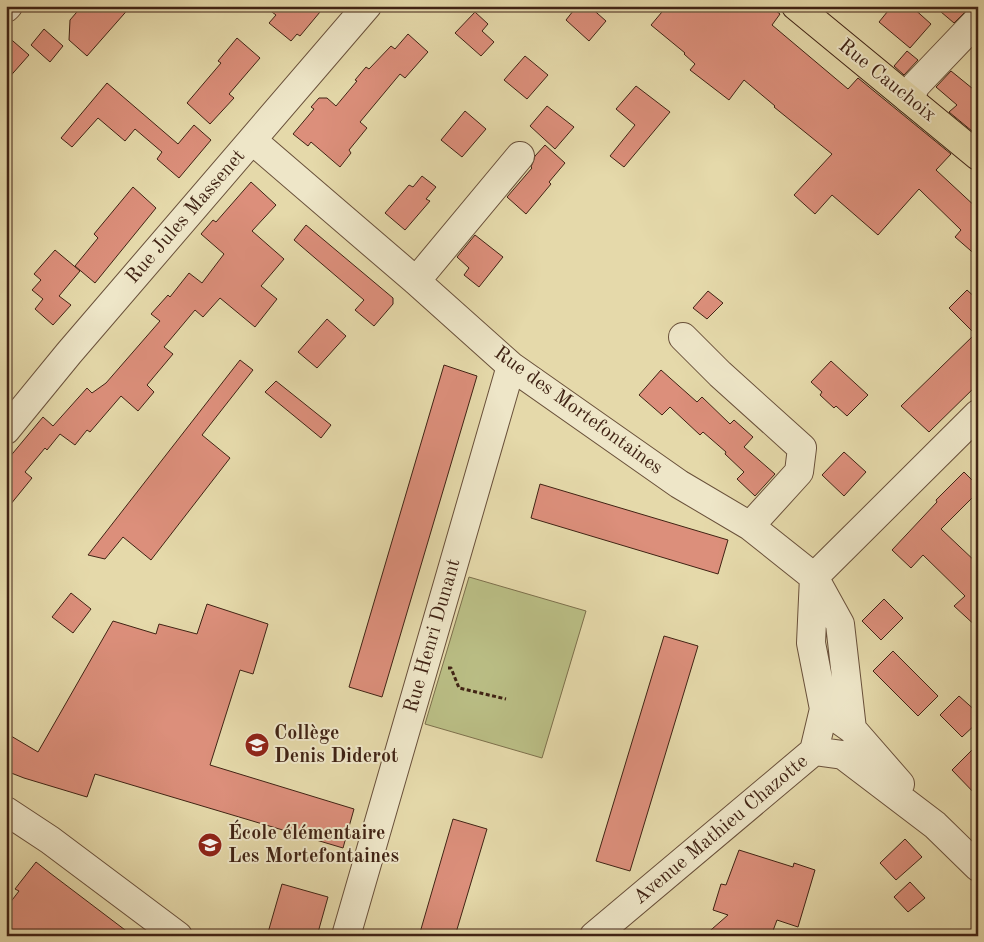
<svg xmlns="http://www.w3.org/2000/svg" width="984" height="942" font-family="'Old Standard TT',serif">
<rect width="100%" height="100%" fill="#e5d9aa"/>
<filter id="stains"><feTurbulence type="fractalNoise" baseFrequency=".004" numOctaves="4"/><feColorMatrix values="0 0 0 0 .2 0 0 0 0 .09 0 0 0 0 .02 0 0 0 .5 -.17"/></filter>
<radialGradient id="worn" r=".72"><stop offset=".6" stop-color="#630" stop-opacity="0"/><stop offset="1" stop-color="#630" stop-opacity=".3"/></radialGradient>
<!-- green -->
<path fill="#babe85" stroke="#7d704c" d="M469,577l117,34 -44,147 -117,-34z"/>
<!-- building -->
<path fill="#dc8f7b" stroke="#402314" d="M82,6h49l-44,50 -18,-16 1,-20z
M264,6h61l-25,30 -3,-2 -6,7 -22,-18 7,-8z
M577,6h12l17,15 -17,20 -23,-21z
M667,6h103l10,8 -8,11 76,64 10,-11 93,76 -15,16 42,39v48l-23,-20 6,-7 -42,-41 -41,46 -46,-40 -17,19 -21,-19 38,-41 -58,-47 1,-1 -31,-26 -15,20 -39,-30 5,-6 -11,-10 1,-1 -34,-28z
M892,6h19l20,18 -21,24 -31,-26z
M934,6h37l-17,17z
M475,12l13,12 -6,7 12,11 -13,14 -26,-23z
M44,29l19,17 -13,16 -19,-17z
M408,34l20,18 -23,26 -5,-4 -40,48 7,6 -18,22 2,3 -11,14 -29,-25 -3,4 -15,-12 21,-25 -3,-2 8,-9h8l9,8 21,-25 -2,-1 11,-13 3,2 22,-23 4,3z
M6,35l23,20 -23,26z
M237,38l23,20 -31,36 5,4 -24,26 -23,-21 34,-40 -3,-2z
M907,51l11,9 -14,15 -10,-9z
M525,56l23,19 -21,24 -23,-19z
M951,71l27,22v43l-29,-24 8,-7 -21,-18z
M107,83l71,61 16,-19 17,15 -32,38 -22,-19 5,-7 -27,-23 -10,12 -27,-23 -26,29 -11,-9z
M636,86l34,26 -46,55 -14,-11 25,-31 -19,-16z
M547,106l27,21 -19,22 -25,-23z
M465,111l21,18 -24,28 -21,-17z
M545,145l20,18 -16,19 2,2 -25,30 -19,-17 25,-29 -1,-1 4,-11z
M422,176l14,11 -10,12 4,2 -25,29 -20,-17 24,-28 4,2z
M251,182l25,23 -24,26 32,28 -23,27 16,13 -22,28 -35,-29 -17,19 -8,-7 -31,37 9,7 -26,31 7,7 -16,19 -17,-15 -31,36 -3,-2 -12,15 -15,-11 -13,16 -2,-2 -20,24 7,6 -26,32v-53l2,2 35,-42 10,9 34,-38 5,5 14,-10 54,-62 -9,-7 17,-19 2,2 19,-24 13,10 22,-29 -23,-20 12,-14 3,2z
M133,187l23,21 -61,75 -20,-17 23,-28 -4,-4z
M306,225l87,73v6l-19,22 -19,-16 9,-10 -70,-60z
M475,235l28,22 -24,30 -15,-12 5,-7 -12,-11z
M55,250l25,21 -21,25 12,9 -18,20 -18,-16 8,-10 -11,-9 9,-10 -7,-6z
M967,290l11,10v84l-49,48 -28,-26 74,-72 -26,-26z
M708,291l15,12 -16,16 -14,-11z
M327,319l19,17 -29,32 -19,-16z
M240,360l13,10 -51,65 28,23 -79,102 -28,-23 -18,22 -17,-4z
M831,361l37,34 -21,21 -11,-10 -2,2 -14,-13 2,-3 -11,-10z
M444,365l33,11 -95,321 -33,-10z
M661,370l36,32 5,-5 28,27 4,-4 19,17 -9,10 31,27 -20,22 -18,-17 7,-7 -19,-18 1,-2 -23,-20 -3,3 -30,-28 -8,8 -23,-20z
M276,381l55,44 -10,13 -56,-46z
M844,452l22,20 -22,24 -22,-21z
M964,472l14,14v6l-37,37 37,35v64l-24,-22 11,-10 -42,-41 -12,13 -19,-18 45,-48 -1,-2z
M540,484l188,56 -10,34 -187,-56z
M71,593l20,16 -18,24 -21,-16z
M884,599l19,19 -22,22 -19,-19z
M207,604l61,20 -15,50 -13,-4 -30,95 144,44 -11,39 -248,-74 -8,23 -63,-19 -18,-7v-38l32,19 75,-131 43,13 3,-10 38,10z
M664,636l34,10 -68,225 -34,-10z
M893,651l45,45 -20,20 -45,-45z
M959,696l19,17v9l-16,15 -22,-22z
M978,744v53l-26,-27z
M453,819l34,10 -32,107h-36z
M905,839l17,18 -26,23 -16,-17z
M739,850l54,17 1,-4 21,7 -17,57 -21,-7 -6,16h-67l24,-21 -15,-5 8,-26 5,1z
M36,862l14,11 83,63h-127v-28l13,-17 -4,-2z
M910,882l15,16 -17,14 -14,-15z
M282,884l46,13 -11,39h-50z"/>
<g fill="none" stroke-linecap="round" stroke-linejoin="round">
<defs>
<path id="minor" d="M6,8l2,-2
M909,99l7,-14 62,-65
M252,140l164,141 95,85 168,118 71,42 64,51 26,47 12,105 -28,-20 -13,-66 3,-66 164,-163
M416,281l104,-125
M683,337l37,37 82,74 -3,24 -49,54
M6,430l63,-77 298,-347
M852,729l48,55
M814,751l29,4 92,70 43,42
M6,811l44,29 128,96
M346,936l165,-570
M594,936l220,-185 10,-42"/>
<path id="major" d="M796,6l182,150"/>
</defs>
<!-- minor casing -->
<use href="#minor" stroke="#69503a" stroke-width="30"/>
<!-- major casing -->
<use href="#major" stroke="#402314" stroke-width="30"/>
<!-- path -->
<path stroke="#402314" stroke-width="3" stroke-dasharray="4 2.5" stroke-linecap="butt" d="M448,668h3l8,20 47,11"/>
<!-- minor -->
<use href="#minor" stroke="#eee6c8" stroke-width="28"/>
<!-- major -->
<use href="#major" stroke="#e5d9aa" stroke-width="28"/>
</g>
<!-- icons -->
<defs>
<symbol id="school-disc" viewBox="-11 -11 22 22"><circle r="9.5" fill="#8f2418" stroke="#eee6c8"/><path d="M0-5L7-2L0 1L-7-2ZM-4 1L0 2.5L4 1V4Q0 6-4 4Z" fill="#fff"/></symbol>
</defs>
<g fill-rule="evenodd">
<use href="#school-disc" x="243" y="731" width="28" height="28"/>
<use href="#school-disc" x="196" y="831" width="28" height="28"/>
</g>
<g text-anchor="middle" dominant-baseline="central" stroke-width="4" stroke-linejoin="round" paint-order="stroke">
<!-- street labels -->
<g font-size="20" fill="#402314" stroke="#eee6c8">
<text transform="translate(887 81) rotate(39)">Rue Cauchoix</text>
<text transform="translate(186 217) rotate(-49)">Rue Jules Massenet</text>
<text transform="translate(578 411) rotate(36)">Rue des Mortefontaines</text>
<text transform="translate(433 636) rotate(-74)">Rue Henri Dunant</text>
<text transform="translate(721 830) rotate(-40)">Avenue Mathieu Chazotte</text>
</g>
<!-- poi labels -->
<g font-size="20" font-weight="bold" fill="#402314" stroke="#eee6c8" text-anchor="start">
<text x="274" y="734">Collège<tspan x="274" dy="23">Denis Diderot</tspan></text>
<text x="228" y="834">École élémentaire<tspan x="228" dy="23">Les Mortefontaines</tspan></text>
</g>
</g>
<!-- margin -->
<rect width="984" height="942" fill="none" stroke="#e5d9aa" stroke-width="25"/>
<rect x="8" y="8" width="969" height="927" fill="none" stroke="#402314" stroke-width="2.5"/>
<rect x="12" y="12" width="959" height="917" fill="none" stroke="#402314"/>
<rect width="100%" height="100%" filter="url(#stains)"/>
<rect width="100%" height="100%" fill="url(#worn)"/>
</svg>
